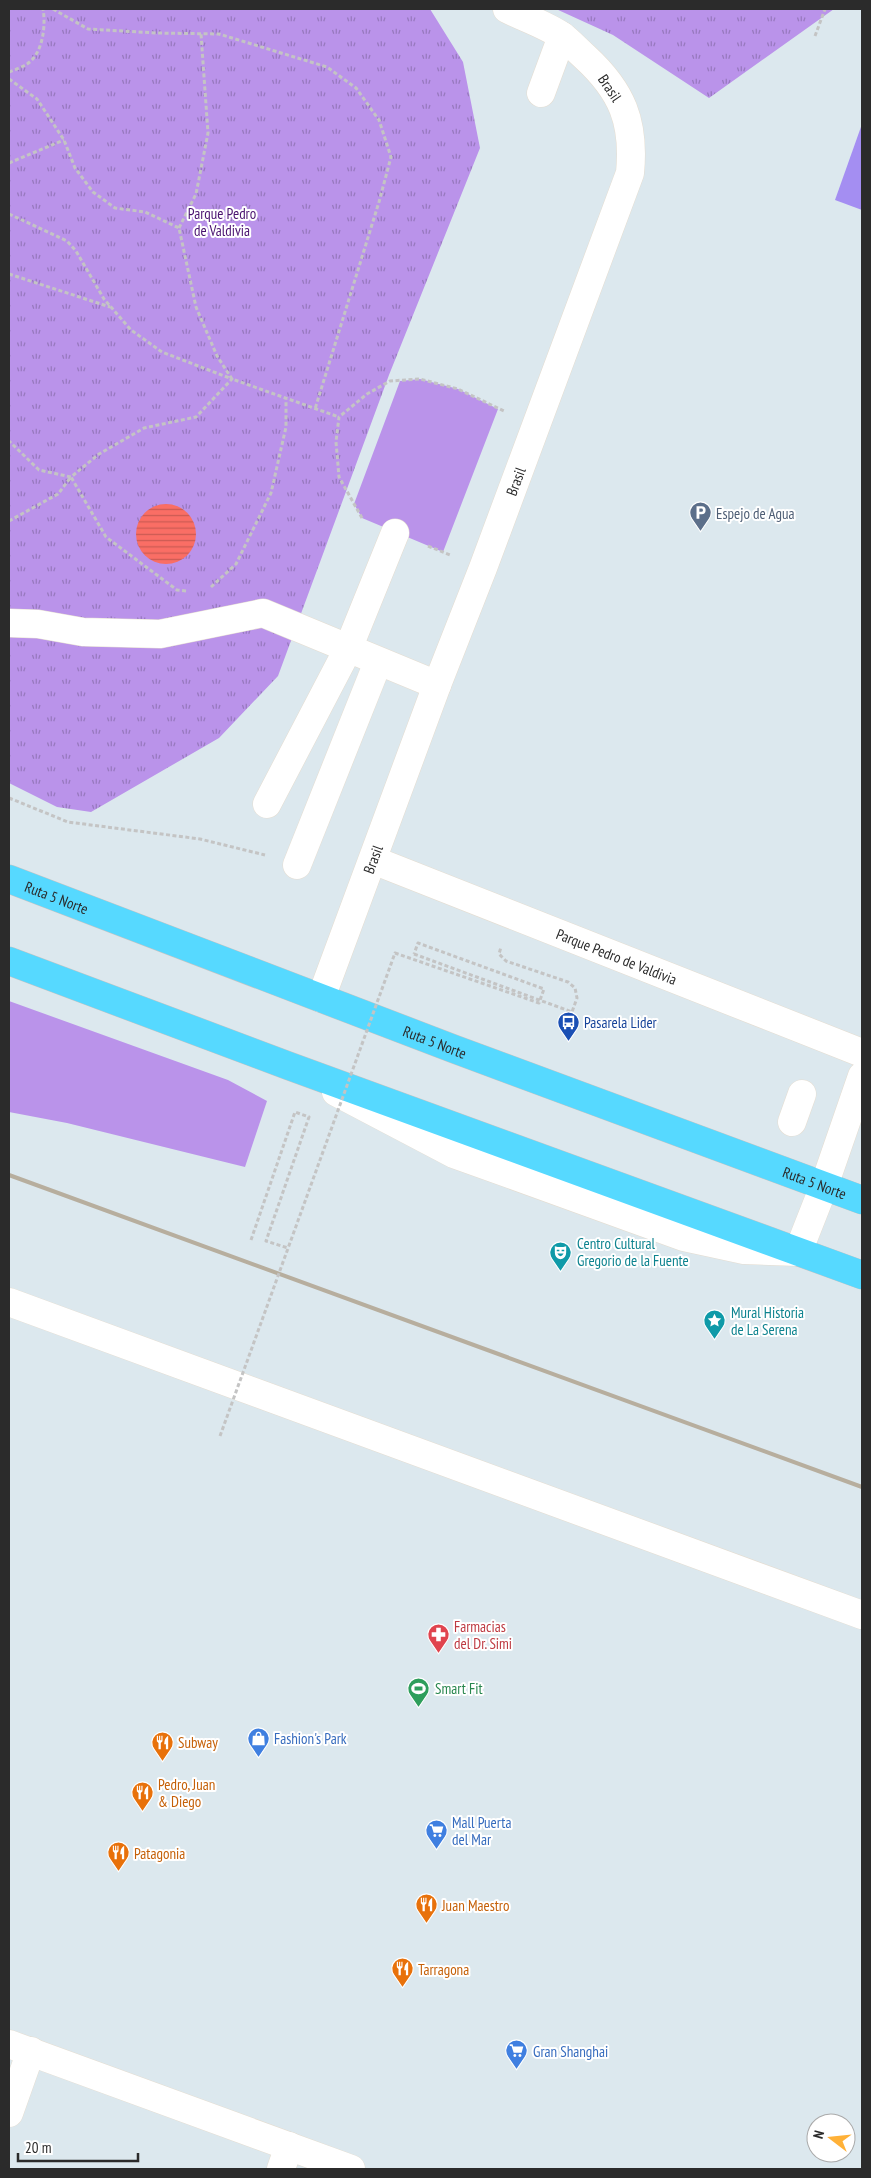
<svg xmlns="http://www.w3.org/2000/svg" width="871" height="2178" font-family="'PT Sans Narrow',sans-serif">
<defs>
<pattern id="park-tufts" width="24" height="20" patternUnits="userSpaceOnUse" patternTransform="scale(1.25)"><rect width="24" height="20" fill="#ba93ea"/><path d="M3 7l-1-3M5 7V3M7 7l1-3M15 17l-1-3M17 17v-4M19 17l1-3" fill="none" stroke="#9778be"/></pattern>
<pattern id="water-rules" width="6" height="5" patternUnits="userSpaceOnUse" patternTransform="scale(1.25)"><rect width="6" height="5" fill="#fa6e65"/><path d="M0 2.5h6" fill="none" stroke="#cb5b53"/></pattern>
</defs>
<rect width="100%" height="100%" fill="#dce8ee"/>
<!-- grass -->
<path fill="#ba93ea" d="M420,379l38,10 40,20 -55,143 -81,-34 -8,-14 46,-123z
M9,1001l219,79 39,21 -22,66 -178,-44 -58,-11z"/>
<!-- park -->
<path fill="url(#park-tufts)" d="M9,9h421l33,53 17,86 -91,227 -111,301 -59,62 -128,74 -34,-5 -48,-24z
M556,9h278l-125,89 -96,-63z"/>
<!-- pitch -->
<path fill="#a48ef2" d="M862,124v86l-27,-10z"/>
<!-- water -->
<path fill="url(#water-rules)" d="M136 534a30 30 0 1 1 60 0a30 30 0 1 1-60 0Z"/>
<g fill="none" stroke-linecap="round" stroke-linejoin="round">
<defs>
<g id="minor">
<path d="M541,93l21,-57"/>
<path d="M9,623l29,1 45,8 77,2 103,-21 174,72"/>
<path d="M267,804l81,-155 47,-116"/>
<path id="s1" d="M373,860l489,193"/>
<path d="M297,865l81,-203"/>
<path id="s2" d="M321,998l116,-313 46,-117 147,-395c5,-51 -8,-82 -45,-116 -8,-7 -15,-15 -23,-21 -16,-11 -37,-18 -55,-27"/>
<path d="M336,1092l118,62 230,83 60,13 54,2 26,-66 38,-110"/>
<path d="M792,1122l10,-28"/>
<path d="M9,1302l853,313"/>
<path d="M9,2044l342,125"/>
<path d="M9,2113l22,-62"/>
<path d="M281,2169l8,-23"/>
</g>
<g id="highway">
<path id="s3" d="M9,879l445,170 408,151"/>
<path d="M9,961l280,105 573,209"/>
</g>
</defs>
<!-- minor casing -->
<use href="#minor" stroke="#e5ddd1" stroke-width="29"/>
<!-- highway casing -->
<use href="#highway" stroke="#c4c4c4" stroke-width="29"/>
<!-- path -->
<path stroke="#c4c4c4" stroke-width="3" stroke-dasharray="4 2.5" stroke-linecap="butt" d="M53,9l35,20 68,4 63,1 108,33 29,21 23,32 12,37 -12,45 -64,207
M815,36l10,-27
M9,72c6,-2 13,-5 18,-8 16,-10 19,-39 16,-55
M9,79l28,20 27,41 11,28 18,24 22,16 30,4 34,16 17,79 21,49 15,23 107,38
M9,163l55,-23
M9,214l58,27 9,10 28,48 27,31 31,22 70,27 -36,38 -52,11 -45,26 -28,23 -32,-7 -30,-29
M179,228l17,-34 12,-61 -7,-99
M9,274l101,33
M362,518l-23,-41 -3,-35 3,-25 28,-23 23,-13 30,-2 38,10 46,22
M9,521l49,-27 13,-17 35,60 71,53 10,1
M428,546l22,9
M211,587l25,-23 35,-71 15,-66v-28
M9,798l59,24 132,17 65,16
M414,954l158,58 5,-14 -2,-10 -7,-6 -62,-21 -7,-7 2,-7
M251,1240l44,-128 14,5 -43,124 22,7"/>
<!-- minor -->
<use href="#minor" stroke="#fff" stroke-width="28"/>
<!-- highway -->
<use href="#highway" stroke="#56d9ff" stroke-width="28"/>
<!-- rail -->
<path stroke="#b7ae9e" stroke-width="4" d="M9,1175l853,312"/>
<!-- path-bridge -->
<path stroke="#c4c4c4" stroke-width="3" stroke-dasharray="4 2.5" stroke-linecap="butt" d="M220,1436l175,-483 144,50 5,-14 -126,-46 -4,11"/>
</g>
<!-- icons -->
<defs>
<symbol id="parking-pin" viewBox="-11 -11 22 30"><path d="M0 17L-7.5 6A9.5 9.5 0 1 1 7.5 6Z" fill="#5c6f8a" stroke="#fff"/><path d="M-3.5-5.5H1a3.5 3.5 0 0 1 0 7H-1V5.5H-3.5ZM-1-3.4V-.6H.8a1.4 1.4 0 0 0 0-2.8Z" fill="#fff"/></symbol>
<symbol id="bus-pin" viewBox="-11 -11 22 30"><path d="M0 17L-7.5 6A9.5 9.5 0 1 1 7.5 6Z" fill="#1a4fb4" stroke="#fff"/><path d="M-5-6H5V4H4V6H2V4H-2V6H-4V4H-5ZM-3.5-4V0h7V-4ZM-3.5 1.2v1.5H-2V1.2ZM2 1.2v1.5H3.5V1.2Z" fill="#fff"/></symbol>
<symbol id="theatre-pin" viewBox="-11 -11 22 30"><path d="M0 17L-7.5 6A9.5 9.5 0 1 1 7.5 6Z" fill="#0f9aa8" stroke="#fff"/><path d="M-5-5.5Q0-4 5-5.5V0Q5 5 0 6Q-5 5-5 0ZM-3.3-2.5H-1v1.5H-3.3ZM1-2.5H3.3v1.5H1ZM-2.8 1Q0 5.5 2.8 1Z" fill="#fff"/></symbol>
<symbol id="sight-pin" viewBox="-11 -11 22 30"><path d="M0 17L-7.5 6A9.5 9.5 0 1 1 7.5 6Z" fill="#0f9aa8" stroke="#fff"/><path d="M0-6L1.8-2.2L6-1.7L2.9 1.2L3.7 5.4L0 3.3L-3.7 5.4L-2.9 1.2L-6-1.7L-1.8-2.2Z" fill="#fff"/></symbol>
<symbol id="pharmacy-pin" viewBox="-11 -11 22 30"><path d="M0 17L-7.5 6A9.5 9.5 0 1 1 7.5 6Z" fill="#e0444e" stroke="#fff"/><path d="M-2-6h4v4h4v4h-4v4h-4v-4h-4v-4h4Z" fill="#fff"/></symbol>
<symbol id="stadium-pin" viewBox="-11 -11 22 30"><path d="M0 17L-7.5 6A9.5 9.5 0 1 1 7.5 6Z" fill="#2e9e5b" stroke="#fff"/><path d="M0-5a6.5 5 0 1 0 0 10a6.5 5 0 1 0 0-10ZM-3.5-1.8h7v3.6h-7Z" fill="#fff"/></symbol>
<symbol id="shop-pin" viewBox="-11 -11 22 30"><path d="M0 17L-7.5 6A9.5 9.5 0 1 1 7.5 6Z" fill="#3f7fe0" stroke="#fff"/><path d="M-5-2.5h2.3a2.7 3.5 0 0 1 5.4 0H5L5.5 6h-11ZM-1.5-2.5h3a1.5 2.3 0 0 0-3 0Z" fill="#fff"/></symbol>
<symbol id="restaurant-pin" viewBox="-11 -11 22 30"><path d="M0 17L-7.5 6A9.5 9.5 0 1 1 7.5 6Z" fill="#e8710a" stroke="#fff"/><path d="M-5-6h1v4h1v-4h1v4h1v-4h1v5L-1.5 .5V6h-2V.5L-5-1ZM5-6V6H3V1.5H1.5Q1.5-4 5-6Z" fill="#fff"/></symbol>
<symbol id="supermarket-pin" viewBox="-11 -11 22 30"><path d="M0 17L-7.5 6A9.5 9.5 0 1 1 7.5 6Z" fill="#3f7fe0" stroke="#fff"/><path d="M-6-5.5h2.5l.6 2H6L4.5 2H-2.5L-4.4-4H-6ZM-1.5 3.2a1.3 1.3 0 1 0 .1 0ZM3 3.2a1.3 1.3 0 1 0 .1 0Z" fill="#fff"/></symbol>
</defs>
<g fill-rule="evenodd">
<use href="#parking-pin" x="688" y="500" width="25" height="34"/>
<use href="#bus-pin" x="556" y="1010" width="25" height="34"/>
<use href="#theatre-pin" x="548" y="1240" width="25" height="34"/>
<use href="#sight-pin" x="702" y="1308" width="25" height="34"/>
<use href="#pharmacy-pin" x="426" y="1622" width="25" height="34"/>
<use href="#stadium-pin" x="406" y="1676" width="25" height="34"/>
<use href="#shop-pin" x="246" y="1726" width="25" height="34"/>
<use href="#restaurant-pin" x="150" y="1730" width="25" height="34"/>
<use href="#restaurant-pin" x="130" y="1780" width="25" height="34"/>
<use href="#supermarket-pin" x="424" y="1818" width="25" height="34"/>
<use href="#restaurant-pin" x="106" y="1840" width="25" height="34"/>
<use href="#restaurant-pin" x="414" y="1892" width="25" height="34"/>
<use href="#restaurant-pin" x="390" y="1956" width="25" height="34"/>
<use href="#supermarket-pin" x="504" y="2038" width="25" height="34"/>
</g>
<g text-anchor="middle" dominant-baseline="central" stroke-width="4" stroke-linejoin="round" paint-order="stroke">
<!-- street labels -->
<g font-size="15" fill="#2b2b2b" stroke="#fff">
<text transform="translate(610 88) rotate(56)">Brasil</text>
<text stroke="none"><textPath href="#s2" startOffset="552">Brasil</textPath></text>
<text stroke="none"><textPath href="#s2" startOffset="148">Brasil</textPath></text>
<text stroke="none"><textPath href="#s3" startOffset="51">Ruta 5 Norte</textPath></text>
<text stroke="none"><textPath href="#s1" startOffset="262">Parque Pedro de Valdivia</textPath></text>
<text stroke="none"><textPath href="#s3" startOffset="456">Ruta 5 Norte</textPath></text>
<text stroke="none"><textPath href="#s3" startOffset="861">Ruta 5 Norte</textPath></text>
</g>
<!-- park labels -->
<g font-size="15" fill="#4a1370" stroke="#fff">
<text x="222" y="213">Parque Pedro<tspan x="222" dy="17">de Valdivia</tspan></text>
</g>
<!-- service labels -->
<g font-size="15" fill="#4e5e75" stroke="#fff" text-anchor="start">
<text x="716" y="513">Espejo de Agua</text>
</g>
<!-- transit labels -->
<g font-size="15" fill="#164399" stroke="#fff" text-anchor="start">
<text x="584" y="1022">Pasarela Lider</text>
</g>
<!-- culture labels -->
<g font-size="15" fill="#0d838f" stroke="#fff" text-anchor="start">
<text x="577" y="1243">Centro Cultural<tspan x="577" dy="17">Gregorio de la Fuente</tspan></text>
<text x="731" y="1312">Mural Historia<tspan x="731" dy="17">de La Serena</tspan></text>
</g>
<!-- health labels -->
<g font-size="15" fill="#be3a42" stroke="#fff" text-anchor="start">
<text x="454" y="1626">Farmacias<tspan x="454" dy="17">del Dr. Simi</tspan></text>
</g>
<!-- leisure labels -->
<g font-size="15" fill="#27864d" stroke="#fff" text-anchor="start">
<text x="435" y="1688">Smart Fit</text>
</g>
<!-- shop labels -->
<g font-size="15" fill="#366cbe" stroke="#fff" text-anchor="start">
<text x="274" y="1738">Fashion's Park</text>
<text x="452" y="1822">Mall Puerta<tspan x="452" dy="17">del Mar</tspan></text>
<text x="533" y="2051">Gran Shanghai</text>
</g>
<!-- food labels -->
<g font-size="15" fill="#c56008" stroke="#fff" text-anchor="start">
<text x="178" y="1742">Subway</text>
<text x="158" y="1784">Pedro, Juan<tspan x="158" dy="17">&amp; Diego</tspan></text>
<text x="134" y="1853">Patagonia</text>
<text x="442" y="1905">Juan Maestro</text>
<text x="418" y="1969">Tarragona</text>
</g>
</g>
<!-- border -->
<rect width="871" height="2178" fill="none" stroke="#2b2b2b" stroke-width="20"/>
<!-- north arrow -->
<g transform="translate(831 2138) rotate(286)"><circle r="24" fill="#ffffff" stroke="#aaaaaa"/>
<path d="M0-4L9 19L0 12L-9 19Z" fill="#ffb138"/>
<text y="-8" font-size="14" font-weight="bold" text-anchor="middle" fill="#2b2b2b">N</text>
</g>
<!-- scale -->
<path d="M18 2153v8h120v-8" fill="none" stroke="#2b2b2b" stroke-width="2.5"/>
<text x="25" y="2153" font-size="15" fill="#2b2b2b" stroke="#ffffff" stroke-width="4" paint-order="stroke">20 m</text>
</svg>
